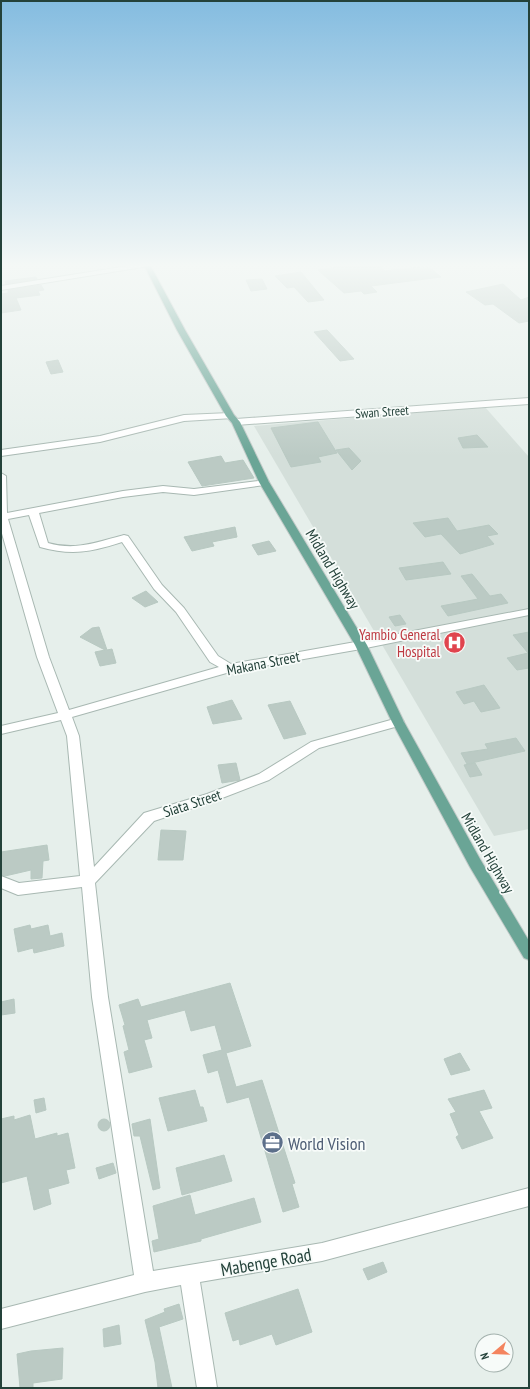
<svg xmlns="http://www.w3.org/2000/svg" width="530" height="1389" font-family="'PT Sans Narrow',sans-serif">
<rect width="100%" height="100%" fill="#e6efeb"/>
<!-- built -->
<path fill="#d4dfda" d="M485,407l44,50v372l-35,7 -240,-410z"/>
<!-- building -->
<path fill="#bbcac4" stroke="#b8c9c2" d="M348,263l6,3 22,-3 9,8 34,-4 2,1h9l11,9 -70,9 6,6 -13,2 -3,-3 -17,2 -26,-23 19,-3 -3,-3z
M301,272l23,28 -16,2 -14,-15 -7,1 -12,-12z
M36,277l1,2 -31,5 -1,-3z
M262,279l5,10 -16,2 -5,-11z
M503,284l18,16 8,-3v24l-10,2 -26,-19 -8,1 -19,-13z
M41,285l3,5 -6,1 2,4 -24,3 5,12 -20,3v-19l7,-1v-3z
M327,330l27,29 -14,2 -26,-29z
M58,360l5,12 -12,2 -5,-12z
M318,422l19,31 -19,4 3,5 -30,5 -20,-39z
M477,435l11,12 -25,1 -5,-10z
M349,448l12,13 -9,9 -16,-20z
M221,456l4,7 18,-3 11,18 -52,8 -14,-24z
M448,518l9,13 32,-6 9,9 -11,2 7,8 -34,10 -19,-20 -16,3 -12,-14z
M235,527l2,10 -25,5 2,4 -22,5 -8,-14z
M269,541l7,10 -18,4 -6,-10z
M443,562l8,12 -45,6 -7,-12z
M472,574l18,22 11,-2 7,9 -60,13 -7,-10 37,-7 -17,-23z
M146,591l12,11 -13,5 -13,-9z
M400,615l6,9 -11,2 -6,-9z
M99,627l8,23 5,-1 4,14 -16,3 -5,-14 10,-2 -25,-13 12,-9z
M529,632v36l-12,2 -10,-12 21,-5 -15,-18z
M484,685l16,23 -19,4 -7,-11 -10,3 -8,-12z
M232,700l10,19 -29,5 -6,-17z
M290,701l16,33 -22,5 -16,-34z
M516,738l9,13 -58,13 -6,-11 27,-4 -3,-5z
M236,763l4,17 -18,3 -4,-18z
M475,763l7,12 -12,2 -6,-12z
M161,830l25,1 -3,29h-25z
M47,845l2,15 -6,1 -1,17 -11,1v-9l-26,6 -4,-1v-23z
M30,925l1,4 17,-4 2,11 12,-3 2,13 -30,7 -1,-5 -15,4 -4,-23z
M230,983l21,63 -25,7 10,34 26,-7 33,103 -3,1 7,23 -16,5 -34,-115 -22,6 -9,-33 -10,3 -5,-18 19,-5 -7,-25 -24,6 -6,-21 -38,10 5,18 -8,2 8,27 -23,6 -5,-21 5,-2 -6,-24 2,-1 -6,-20 19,-6 3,8z
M14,999l1,14 -14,2v-13z
M460,1053l10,17 -19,5 -7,-16z
M195,1090l5,17h3l4,14 -39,10 -9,-33z
M484,1090l8,18 -13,3 14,27 -31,11 -6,-12 3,-2 -9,-21 6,-2 -8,-13z
M44,1098l2,12 -10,3 -2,-13z
M30,1115l5,24 22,-6v3l11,-3 7,35 -9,2 3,13 -21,6 3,15 -17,6 -7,-34 -26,7v-64l13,-3v4z
M150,1119l10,69 -7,2 -13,-54h-6l-2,-12z
M98 1125a6 6 0 1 1 12 0a6 6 0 1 1-12 0Z
M224,1155l8,26 -50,14 -6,-27z
M113,1163l3,10 -17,6 -3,-11z
M190,1195l5,20 59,-17 7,24 -60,17v2l-47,11 -2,-11 7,-2 -6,-33z
M383,1262l4,10 -19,8 -5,-11z
M298,1289l14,43 -36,13 -4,-11 -32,11 -1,-6 -6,2 -8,-28z
M179,1304l4,15 -24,8 13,61h-14l-3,-26 -10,-42 20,-8 -1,-3z
M119,1325l2,19 -17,3 -1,-18z
M63,1348l-1,31 -29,4v5h-13l-3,-34 14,-3z"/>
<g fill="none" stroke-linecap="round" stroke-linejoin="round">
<defs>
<path id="minor" d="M147,263l3,2 -1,1 -148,24v-4z
M529,398v6l-293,21 -4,-3 4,-3z
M230,413l4,3 -1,2 -49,3 -84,21 -99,14v-6l99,-14 84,-21z
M1,473l5,3 1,37 116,-22 40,-5 31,3 73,-9 2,2 -5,3 -70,10 -31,-3 -40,5 -84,16 9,30c28,8 49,-1 76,-8l4,1 34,49 22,23 34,48 13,8 130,-23 168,-32v6l-168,34 -131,23 -158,45 7,19 15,131 50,-54 63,-19 52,-20 52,-32 87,-24 4,1 2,3 -2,3 -83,23 -50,32 -52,20 -63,21 -59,62 13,114 45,274 169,-28 207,-55v18l-207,55 -122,21 17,106h-20l-16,-103 -36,7 -144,37v-20l133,-34 -42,-278 -10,-110 -64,8 -17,-7v-12l18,7 61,-7 -13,-140 -6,-16 -60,14v-8l57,-13 -21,-56 -36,-127zM29,515l11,32c32,9 51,5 82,-5l32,47 22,23 34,50 9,5 -150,43 -20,-53 -41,-138z"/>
<path id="primary" d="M143,263h6l36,67 49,85 6,7 29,60 98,163 37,77 76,137 49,82v19l-5,-2 -54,-91 -78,-145 -37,-77 -96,-163 -27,-59 -6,-7 -49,-86z"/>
</defs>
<!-- minor casing -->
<use href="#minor" stroke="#a8b8b2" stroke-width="2"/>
<!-- primary casing -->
<use href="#primary" stroke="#c2cac8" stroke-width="2"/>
<!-- minor -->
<use href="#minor" fill="#fff" fill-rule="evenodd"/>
<!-- primary -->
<use href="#primary" fill="#6aa596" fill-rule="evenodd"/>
</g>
<!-- sky -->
<linearGradient id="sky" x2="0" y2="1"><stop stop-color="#84bce0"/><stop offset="0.58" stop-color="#f4f8f6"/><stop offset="1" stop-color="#f4f8f6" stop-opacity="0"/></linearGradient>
<rect width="530" height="457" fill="url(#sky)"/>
<!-- icons -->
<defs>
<symbol id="hospital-disc" viewBox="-11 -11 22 22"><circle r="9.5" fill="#e0444e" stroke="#f7fbf9"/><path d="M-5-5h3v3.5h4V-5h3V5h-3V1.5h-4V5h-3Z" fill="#fff"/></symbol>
<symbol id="office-disc" viewBox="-11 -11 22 22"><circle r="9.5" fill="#5c6f8a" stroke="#f7fbf9"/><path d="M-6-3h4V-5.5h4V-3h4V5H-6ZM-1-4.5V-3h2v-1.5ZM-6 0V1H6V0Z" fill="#fff"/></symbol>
</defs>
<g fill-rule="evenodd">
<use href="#hospital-disc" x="442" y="630" width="25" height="25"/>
<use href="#office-disc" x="260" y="1130" width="25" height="25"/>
</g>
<g text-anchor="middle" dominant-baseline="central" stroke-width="3.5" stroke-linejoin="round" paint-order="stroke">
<!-- far-street labels -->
<g font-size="13" fill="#24423a" stroke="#f7fbf9">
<text transform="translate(382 412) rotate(-4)">Swan Street</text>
</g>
<!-- street labels -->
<g font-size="15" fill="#24423a" stroke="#f7fbf9">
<text transform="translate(333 569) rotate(59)">Midland Highway</text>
<text transform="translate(263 663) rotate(-11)">Makana Street</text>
<text transform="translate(192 803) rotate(-18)">Siata Street</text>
<text transform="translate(488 853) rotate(60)">Midland Highway</text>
</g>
<!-- health labels -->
<g font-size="15" fill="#be3a42" stroke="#f7fbf9" text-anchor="end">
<text x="440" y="634">Yambio General<tspan x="440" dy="17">Hospital</tspan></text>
</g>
<!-- near-service labels -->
<g font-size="18" fill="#4e5e75" stroke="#f7fbf9" text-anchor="start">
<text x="288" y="1143">World Vision</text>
</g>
<!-- near-street labels -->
<g font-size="18" fill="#24423a" stroke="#f7fbf9">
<text transform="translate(266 1262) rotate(-10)">Mabenge Road</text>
</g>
</g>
<!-- border -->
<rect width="530" height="1389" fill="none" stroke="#24423a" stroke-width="4"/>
<!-- north arrow -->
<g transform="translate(494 1353) rotate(251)"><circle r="19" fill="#f7fbf9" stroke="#a3b1ad"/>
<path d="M0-3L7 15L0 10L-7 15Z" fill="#f4845f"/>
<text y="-6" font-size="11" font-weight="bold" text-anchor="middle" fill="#24423a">N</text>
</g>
</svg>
